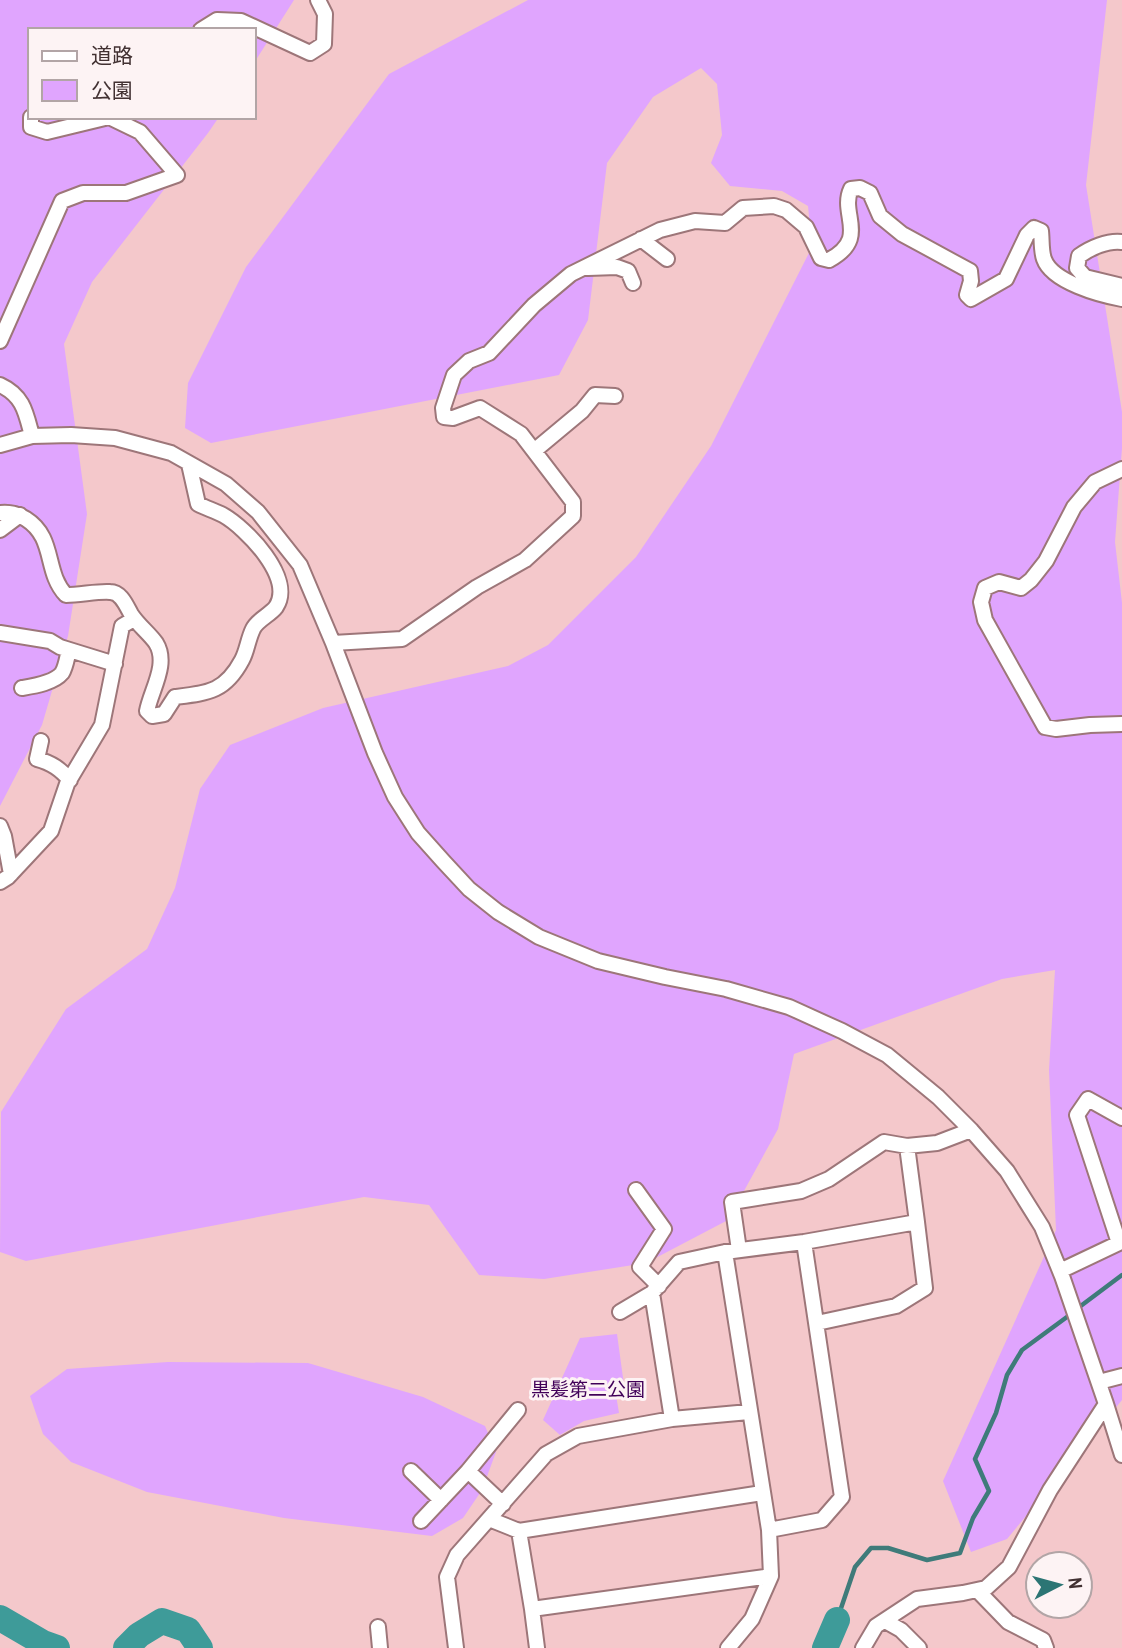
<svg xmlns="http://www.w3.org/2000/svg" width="1122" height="1648" font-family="'Archivo Narrow','Noto Sans JP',sans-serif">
<rect width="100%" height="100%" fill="#f4c8cb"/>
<!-- green -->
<path fill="#e0a5fe" d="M0,0h294l-40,63v-33h-224v87h189l-11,16 -116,149 -28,62 23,170 -19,122 -26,89 -42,81z
M528,0h579l-21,185 36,227v36l-7,94 7,61v797l-115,139 -36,13 -28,-71 113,-251 -7,-160 6,-100 -53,9 -208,75 -16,75 -50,91 -82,43 -102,16 -65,-4 -50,-70 -65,-8 -338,64 -26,-9 1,-140 65,-103 81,-60 28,-61 25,-99 30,-44 93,-37 185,-42 40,-21 88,-88 75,-111 101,-199 -4,-41 -26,-15 -52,-5 -19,-23 11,-28 -5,-51 -16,-16 -48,29 -46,66 -19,157 -29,55 -348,68 -26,-15 3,-45 58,-116 143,-193z
M617,1334l7,51 -8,10 3,18 -35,8 -24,14 -17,-15 37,-82z
M168,1362l140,1 115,34 62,29 11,26 -14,38 -19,28 -31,18 -148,-18 -137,-26 -76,-30 -28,-28 -13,-38 37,-27z"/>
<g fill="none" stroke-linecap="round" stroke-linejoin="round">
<!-- stream -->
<path stroke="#3f7b7a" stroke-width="4.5" d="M1078,1308l44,-33
M837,1620l18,-53 16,-19h17l39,12 33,-7 13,-35 16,-27 -14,-32 21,-46 11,-38 15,-25 49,-36"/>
<!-- river -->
<path stroke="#3e9b99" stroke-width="26" d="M0,1618l43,25 14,5
M126,1648l13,-13 23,-14 26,9 12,18
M825,1648l12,-28"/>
<defs>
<path id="minor" d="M201,30l16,-10 24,1 69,32 14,-9 1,-30 -7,-14
M641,239l26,20
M1122,242c-14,-2 -32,6 -43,14l-2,12 8,9 37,9
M588,268l29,-1 11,4 5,12
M0,341l62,-140 21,-8h43l51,-18 -37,-43 -31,-15 -62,15 -16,-5v-10
M0,385c24,11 26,29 32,51
M0,445l32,-9 39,-1 44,3 56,15 55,31 32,28 42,53 33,78 42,110 20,44 23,36 25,28 26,28 29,23 41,25 59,24 67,16 61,12 63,18 53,24 45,24 51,42 33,33 36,41 35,56 20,49 44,128 16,51
M534,451l48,-40 13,-16 20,1
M1122,469l-27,13 -21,25 -28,54 -15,19 -10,8 -22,-6 -14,6 -4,14 4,18 60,107 11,2 34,-4 32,-1
M0,513c9,-1 18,1 26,6 30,19 18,53 40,76 14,0 32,-4 44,-3 11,0 16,13 21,22 7,11 18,19 25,29 13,21 -5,47 -9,68l5,5 12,-2 11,-17c33,-4 50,-5 67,-37 5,-9 6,-21 11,-31 4,-9 17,-14 23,-22 19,-29 -30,-79 -53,-92 -8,-4 -17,-7 -25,-11l-9,-40
M0,530l20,-15
M0,633l50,8 10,6 55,17
M333,643l69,-4 75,-52 48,-27 48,-44v-14l-52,-68 -41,-26 -27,10 -9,-1 -1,-9 11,-33 15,-14 20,-8 45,-48 37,-31 89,-44 35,-9 30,2 18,-15 31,-2 12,4 20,17 15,31 8,2c41,-22 10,-46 22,-71l9,-1 10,5 10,23 22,18 68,37 1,10 -4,14 4,4 35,-20 21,-44 7,-7 7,3c1,8 0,20 3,28 8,23 56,36 78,40
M22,688c12,-2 32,-5 40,-15 4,-6 5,-16 7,-23
M41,741l-4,18c15,4 23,10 33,21
M0,826l4,10 7,38
M0,882l8,-5 43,-46 16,-47 35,-59 20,-99 12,-7
M907,1146l10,76
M636,1190l28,39 -24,38 19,19
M739,1250l-7,-48 69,-11 28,-12 55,-37 23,4 30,-3 34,-13
M725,1252l44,278 2,46 -19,43 -24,29
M1060,1271l59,-28 -42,-128 11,-16 34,19
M620,1312l32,-19
M1099,1382l23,-6
M672,1419l-20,-126 27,-31 46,-10 79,-10 113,-20 8,66 -29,18 -79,17
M411,1471l30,29
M468,1471l50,-61
M489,1519l30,12 243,-38
M421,1521l47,-50 35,33
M769,1530l53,-10 20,-23 -38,-255
M519,1531l13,78
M977,1590l31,32 35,18 3,8
M885,1621l16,9 18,18
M378,1627l2,21
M456,1648l-9,-71 10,-22 89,-101 32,-18 94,-17 77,-7
M537,1648l-5,-39 239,-33
M863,1648l13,-22 41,-27 46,-6 23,-5 23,-21 41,-77 56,-86"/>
</defs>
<!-- minor casing -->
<use href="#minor" stroke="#9d7679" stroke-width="18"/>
<!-- minor -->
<use href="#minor" stroke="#fff" stroke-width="14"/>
</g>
<g text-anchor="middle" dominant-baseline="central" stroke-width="6" stroke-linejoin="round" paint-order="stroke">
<!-- park labels -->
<g font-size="19" fill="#410058" stroke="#fdf3f4">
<text x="588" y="1389">黒髪第二公園</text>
</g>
</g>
<!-- legend -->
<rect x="28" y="28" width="228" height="91" fill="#fdf3f4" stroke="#b2a5a6" stroke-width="2"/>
<rect x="42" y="51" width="35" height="10" fill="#ffffff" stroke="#b2a5a6" stroke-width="2"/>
<text x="91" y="63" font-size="21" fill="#423132">道路</text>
<rect x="42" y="80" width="35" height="21" fill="#e0a5fe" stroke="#b2a5a6" stroke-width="2"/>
<text x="91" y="98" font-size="21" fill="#423132">公園</text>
<!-- north arrow -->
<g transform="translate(1059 1585) rotate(84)"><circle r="33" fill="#fdf3f4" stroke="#b2a5a6" stroke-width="2"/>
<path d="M0-5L12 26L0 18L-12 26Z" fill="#2c7574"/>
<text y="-10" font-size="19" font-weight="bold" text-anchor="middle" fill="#423132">N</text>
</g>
</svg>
